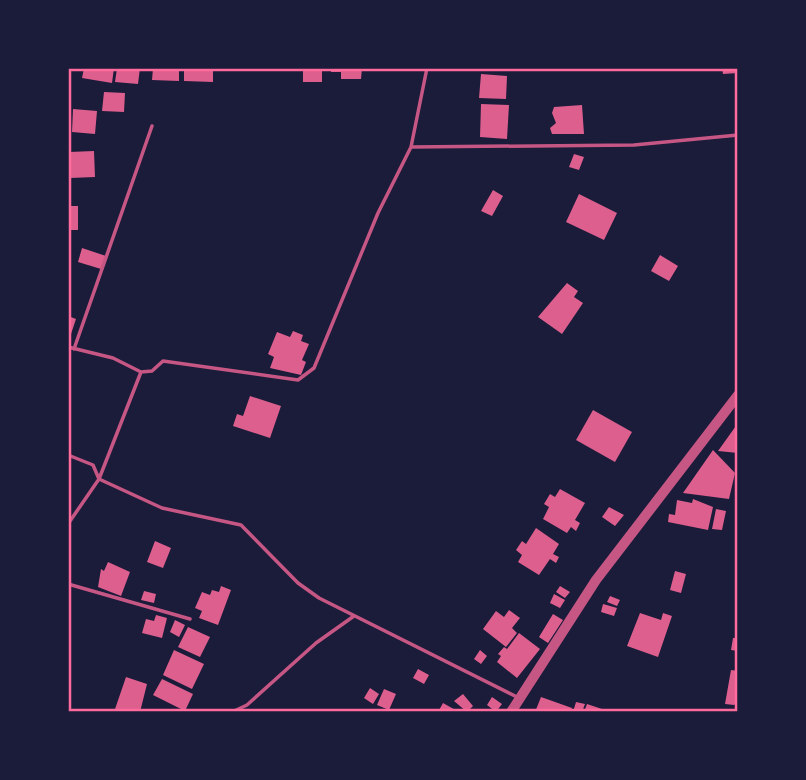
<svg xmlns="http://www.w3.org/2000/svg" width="806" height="780" font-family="'Roboto Condensed',sans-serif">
<rect width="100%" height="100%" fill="#1b1b3a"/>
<!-- building -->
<path fill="#dd5f8e" d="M84,68h30l-2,15 -30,-5z
M117,68h23l-2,16 -23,-2z
M153,68h26v13l-27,-1z
M184,68h29v14l-29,-1z
M303,68h19v14h-19z
M331,68h31l-1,11h-20v-7h-10z
M722,68h16v5l-15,1z
M481,74l26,2 -1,23 -27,-1z
M104,92l21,1 -1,19 -22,-1z
M481,104l28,1 -2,34 -27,-2z
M582,105l2,29h-32l-2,-6 6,-5 -4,-10 2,-6z
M73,109l24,2 -2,23 -23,-2z
M94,151l1,26 -25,1 -1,-26z
M574,154l10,3 -5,13 -10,-3z
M493,190l10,6 -11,20 -11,-5z
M579,194l38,19 -13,27 -38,-18z
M68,206h10v24h-10z
M82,248l24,8 -5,13 -23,-7z
M660,255l18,11 -9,15 -18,-10z
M567,283l11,8 -4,6 9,6 -21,31 -24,-17z
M68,316l8,3 -7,21h-1z
M293,331l10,4 -2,6 8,3 -7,16 4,2 -5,13 -31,-7 4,-11 -6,-3 9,-22 13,5z
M250,396l31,10 -11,32 -37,-12 4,-12 6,2z
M593,410l39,22 -17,30 -39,-22z
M738,423v30l-20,-2z
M713,450l22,23 -6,26 -46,-6z
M560,489l25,14 -10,17 5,3 -4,8 -5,-4 -4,6 -24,-14 6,-12 -5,-3 6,-10 5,3z
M693,499l20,8 -5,23 -40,-8 1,-8 6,1 2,-15 15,3z
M609,507l15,8 -9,11 -13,-9z
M716,509l10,2 -4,19 -10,-1z
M536,528l23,16 -6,10 6,3 -3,6 -6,-4 -11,16 -21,-13 4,-7 -6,-5 6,-9 4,3z
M155,541l16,7 -8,20 -16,-6z
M108,562l22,10 -9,24 -23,-9 3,-18 3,2z
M675,571l11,3 -5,19 -11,-3z
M221,586l10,4 -13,35 -19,-7 3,-7 -7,-3 7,-16 8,3 2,-5 7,2z
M560,586l10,6 -5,6 -9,-6z
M144,591l12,3 -2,9 -13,-3z
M554,594l11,6 -5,8 -10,-5z
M610,596l10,4 -3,6 -10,-4z
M603,604l14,4 -3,8 -13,-4z
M509,610l11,8 -8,10 5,5 -11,14 -23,-18 13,-18 8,6z
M640,613l21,7 2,-7 9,3 -14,41 -31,-11z
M553,614l10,6 -15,23 -9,-6z
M156,615l11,3 -5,20 -20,-5 4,-14 8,2z
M175,620l10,5 -6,12 -9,-5z
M188,627l22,10 -10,20 -22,-10z
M519,633l21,16 -23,29 -20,-16 4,-6 -3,-2 6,-7 3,2z
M733,638h5v13l-7,-1z
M174,650l30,14 -12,25 -29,-14z
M480,650l7,6 -6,8 -7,-5z
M418,669l11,6 -5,9 -11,-6z
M731,670l7,1v31l-4,3 -9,-1z
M126,677l21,7 -7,28h-26z
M162,679l31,15 -8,17 -32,-16z
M370,688l9,6 -6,10 -9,-6z
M384,689l12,5 -7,16 -12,-5z
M463,694l10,12 -6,6 -13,-11z
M492,697l10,7 -6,8 -9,-7z
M541,697l31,11 -1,4h-36z
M576,702l9,2 -3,8h-9z
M443,703l16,9h-21z
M587,704l21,7v1h-24z"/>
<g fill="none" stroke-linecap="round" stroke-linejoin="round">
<!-- service -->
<path stroke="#c65784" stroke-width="3.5" d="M411,147l223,-2 104,-10
M68,347l45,11 28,14
M74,349l78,-223
M68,455l25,10 6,14 63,29 79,17 57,58 21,15 198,99
M68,524l31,-45 42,-107 11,-1 11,-10 135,19 16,-12 64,-155 33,-66 16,-79
M68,584l122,35
M232,712l15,-7 69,-62 38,-27"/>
<!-- tertiary -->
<path stroke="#c65784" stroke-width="10" d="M511,712l85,-132 142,-185"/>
</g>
<!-- border -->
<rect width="806" height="780" fill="none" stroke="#1b1b3a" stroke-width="140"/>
<rect x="70" y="70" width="666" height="640" fill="none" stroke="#ff6b9d" stroke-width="2.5"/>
</svg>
